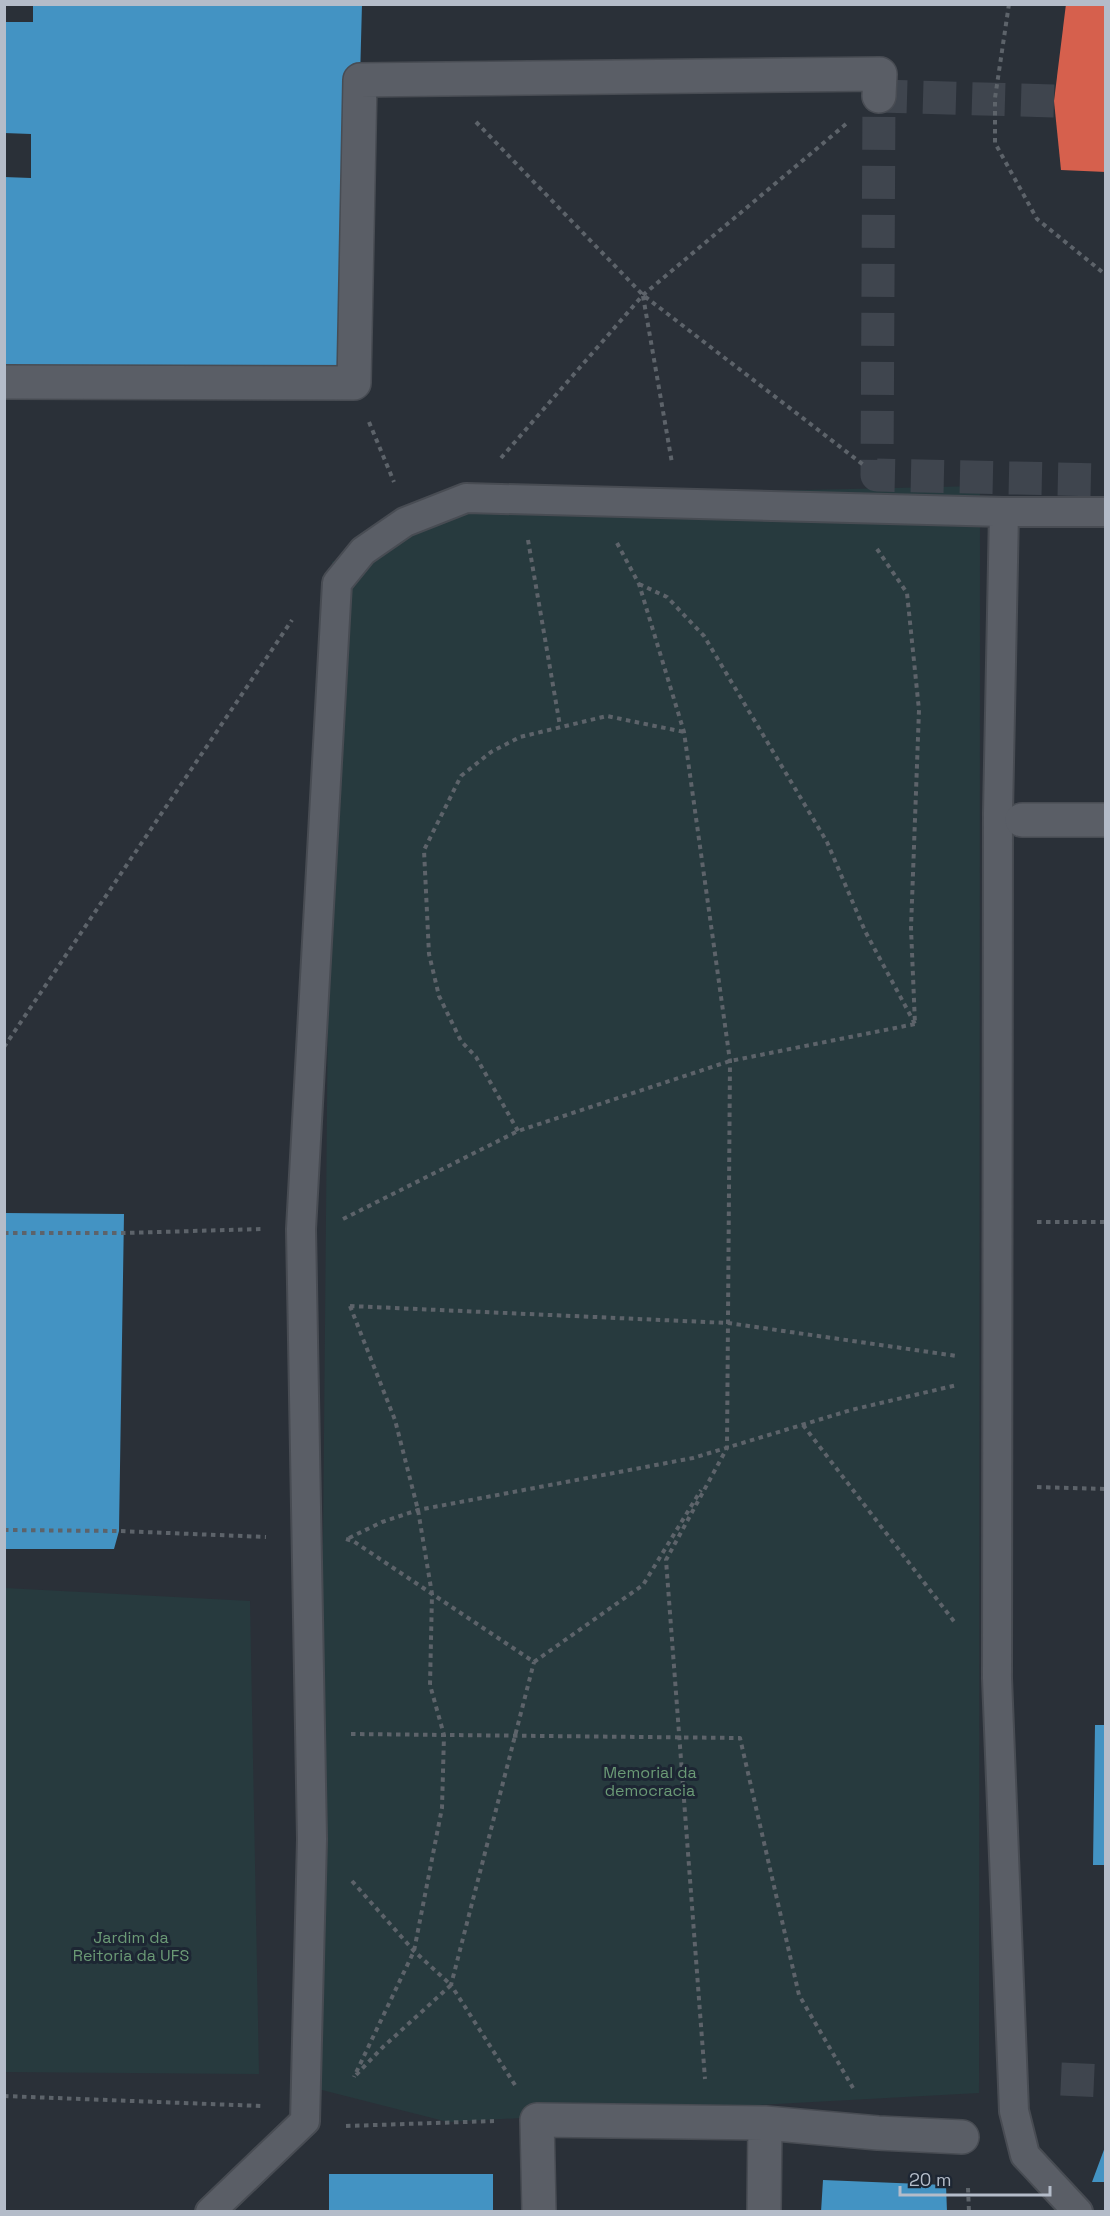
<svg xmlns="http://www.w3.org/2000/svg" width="1110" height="2216" font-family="'Space Grotesk',sans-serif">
<rect width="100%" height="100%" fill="#2a3038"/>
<!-- green -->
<path fill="#273a3e" d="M980,486l-1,1607 -531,29 -130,-33 14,-1527 73,-40 61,-24z
M5,1588l245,13 9,473 -254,-2z"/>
<!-- shops -->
<path fill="#d6604d" d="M1066,4h40v168l-45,-2 -7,-69z"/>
<!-- schools -->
<path fill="#4393c3" d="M33,4h329l-10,375 -348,-2v-200l27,1v-44l-27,-1v-111h29z
M4,1213l120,1 -5,317 -5,18h-110z
M1095,1725h11v140h-13z
M1105,2147l1,35h-14z
M329,2174h164v38h-164z
M823,2180l123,5 1,27h-126z"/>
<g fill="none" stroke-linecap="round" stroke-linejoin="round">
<!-- pedestrian-tunnel -->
<path stroke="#3f454e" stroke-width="33" stroke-dasharray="33 16" stroke-linecap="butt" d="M1054,101l-175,-5 -2,379 229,5
M1061,2079l45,2"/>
<defs>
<path id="service" d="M1004,512l-6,301 -1,865 17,433 11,44 53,57
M210,2212l95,-91 7,-282 -11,-610 36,-646 26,-32 42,-29 61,-24 538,14h102"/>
<path id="pedestrian" d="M4,382l350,1 6,-303 520,-6 -1,22
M1022,820h84
M539,2212l-2,-92 228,3 113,10 84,4
M764,2212l1,-89"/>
</defs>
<!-- service casing -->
<use href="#service" stroke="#484c53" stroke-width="32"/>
<!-- pedestrian casing -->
<use href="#pedestrian" stroke="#484c53" stroke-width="36"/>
<!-- path -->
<path stroke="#5d636a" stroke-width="4" stroke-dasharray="4.5 4.5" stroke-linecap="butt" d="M1009,4l-14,94v45l42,76 69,56
M476,122l167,173 222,171
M643,296l29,167
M369,422l25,60
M501,458l142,-163 203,-171
M528,540l32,186
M617,543l22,41 45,148 46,329 -3,387 -61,112 39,519
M877,549l30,44 12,117 -8,218 4,96
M639,584l28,13 37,39 123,206 38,89 50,93
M4,1047l288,-427
M518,1131l-42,-74 -15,-16 -22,-45 -10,-42 -5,-104 37,-74 30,-24 29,-15 87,-21 77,16
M343,1219l175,-88 212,-70 185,-37
M1037,1222h69
M4,1233h120l138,-4
M350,1306l45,114 23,90 14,84 -2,91 14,50 -2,73 -28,143 -60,126
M350,1306l378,17 229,33
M803,1425l153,199
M1037,1487l69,2
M4,1530l115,1 147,6
M349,1538l33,-16 36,-12 275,-52 158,-48 106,-25
M346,1539l7,2 181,121 109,-77 58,-95
M351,1734l389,4 59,257 54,93
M352,1881l62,70 37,34 -68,62 -27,28
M515,2085l-64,-100 83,-323
M4,2096l257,10
M346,2126l148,-5
M968,2188l1,24"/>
<!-- service -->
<use href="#service" stroke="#5a5e66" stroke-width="28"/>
<!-- pedestrian -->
<use href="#pedestrian" stroke="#5a5e66" stroke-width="33"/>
</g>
<g text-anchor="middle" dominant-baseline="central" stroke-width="6" stroke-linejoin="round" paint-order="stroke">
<!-- park labels -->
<g font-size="16" fill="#6b9a76" stroke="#1d2633">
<text x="650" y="1772">Memorial da<tspan x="650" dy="18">democracia</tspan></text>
<text x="131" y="1937">Jardim da<tspan x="131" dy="18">Reitoria da UFS</tspan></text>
</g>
</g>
<!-- border -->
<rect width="1110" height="2216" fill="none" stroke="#b4bcc9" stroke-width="12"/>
<!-- scale -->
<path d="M900 2186v9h150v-9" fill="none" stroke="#b4bcc9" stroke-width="3"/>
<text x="909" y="2186" font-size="18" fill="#b4bcc9" stroke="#1d2633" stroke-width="4.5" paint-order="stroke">20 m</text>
</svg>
